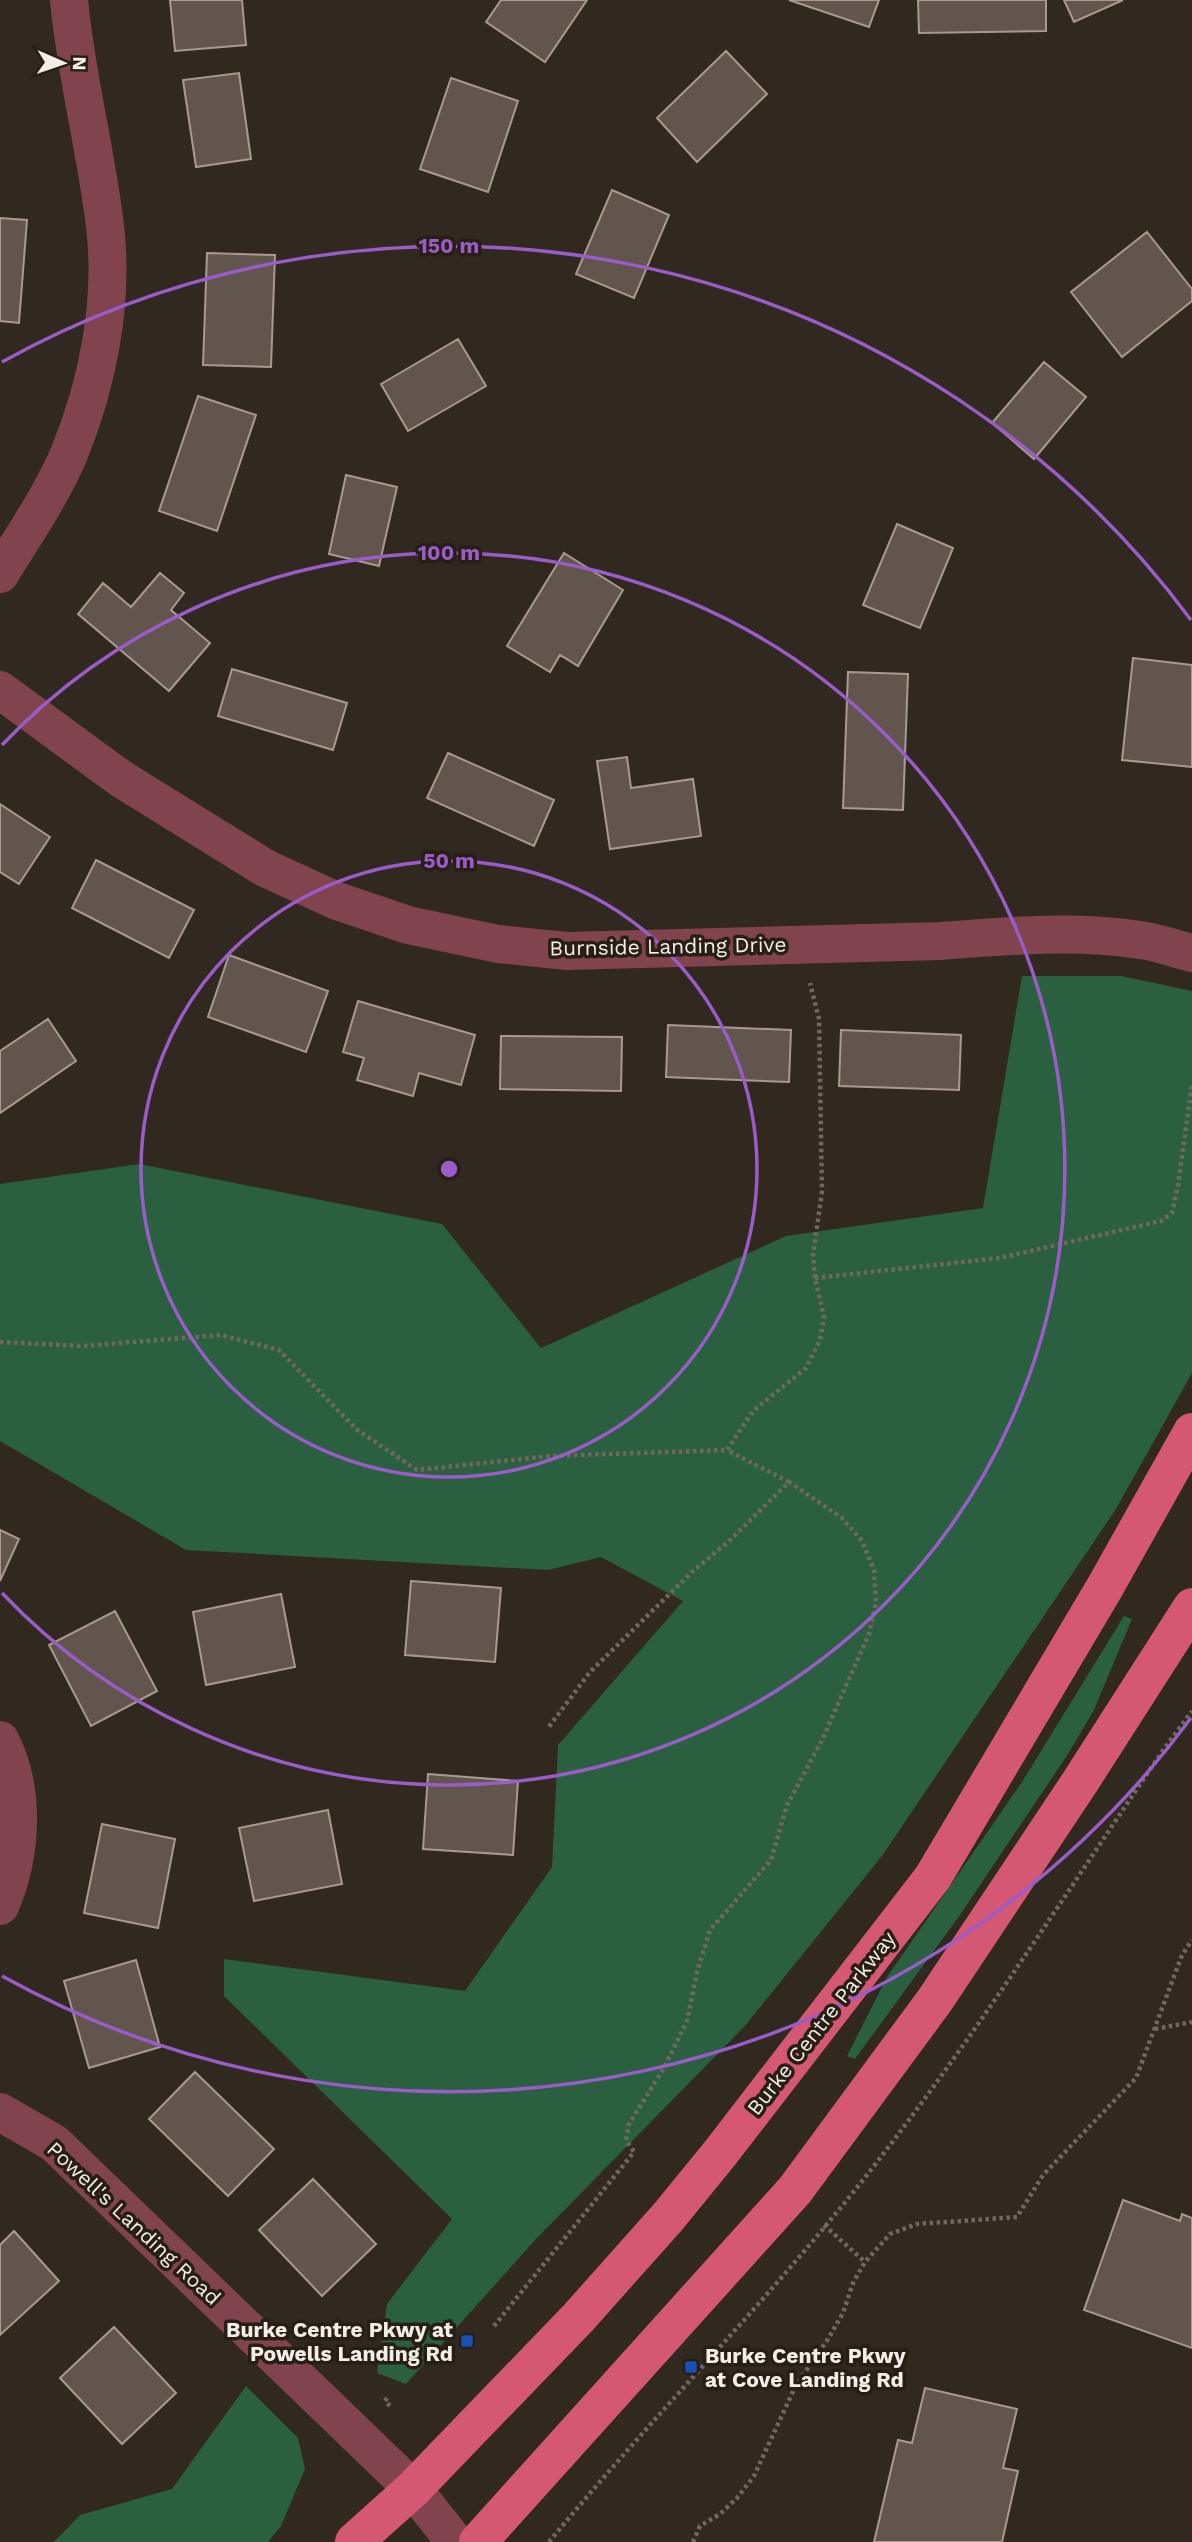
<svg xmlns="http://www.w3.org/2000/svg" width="1192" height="2542" font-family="'Work Sans',sans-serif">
<rect width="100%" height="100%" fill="#31281f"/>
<!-- green -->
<path fill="#2a5f40" d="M1022,976h99l71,15v382l-76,136 -234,347 -138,171 -208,212 -130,145 -29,-11 10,-69 65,-85 -228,-223v-37l241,32 87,-124 6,-122 125,-144 -82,-44 -53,13 -362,-20 -186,-109v-257l139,-20 303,60 99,124 245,-112 197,-28z
M1124,1616l8,3 -38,91 -26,44 -108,161 -105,144 -8,-3 40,-79 135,-195z
M246,2386l52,52 7,31 -24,57 -13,16h-214l26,-27 92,-26z"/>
<!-- building -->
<path fill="#62554d" stroke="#a89a91" stroke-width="2" d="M170,0h72l4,45 -71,6z
M501,0h86l-42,62 -59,-40z
M789,0h90l-10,27z
M918,0h128v31l-127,2z
M1064,0h59l-49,22z
M726,51l41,43 -70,68 -40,-44z
M239,73l12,86 -55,8 -13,-87z
M451,78l67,23 -30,91 -68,-23z
M612,190l57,25 -35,83 -58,-24z
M0,218l27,2 -8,103 -19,-2z
M1147,232l45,57v12l-70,56 -51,-65z
M207,253l68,2 -4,112 -68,-2z
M458,339l28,47 -78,45 -27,-47z
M1044,362l42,35 -52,62 -42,-36z
M198,396l58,19 -39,116 -58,-20z
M346,475l51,12 -18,79 -50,-12z
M897,524l56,24 -33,80 -57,-23z
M564,553l59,37 -45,76 -18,-11 -10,17 -43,-26z
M160,573l24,20 -13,17 39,33 -41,48 -91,-77 25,-31 28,24z
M1133,658l59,7v102l-70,-7z
M232,669l115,34 -14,47 -115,-34z
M848,672l60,2 -5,136 -60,-2z
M448,753l106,47 -20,46 -107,-48z
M627,757l4,31 62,-9 8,57 -91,13 -13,-88z
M0,804l50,33 -31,47 -19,-12z
M96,860l98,50 -25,48 -97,-50z
M229,955l99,36 -22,61 -98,-35z
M358,1001l117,34 -14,50 -42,-12 -6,23 -56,-16 7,-22 -21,-6z
M48,1019l28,42 -76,52v-62z
M668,1025l123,5 -2,52 -123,-5z
M841,1030l120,5 -2,55 -120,-4z
M501,1036l121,1 -1,54 -121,-2z
M0,1530l19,9 -19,42z
M411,1581l90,7 -6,74 -90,-7z
M281,1594l14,73 -89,18 -13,-73z
M115,1611l42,80 -66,35 -42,-81z
M428,1774l90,7 -5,74 -90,-6z
M328,1810l14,74 -88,17 -15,-73z
M102,1824l73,15 -17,89 -74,-15z
M136,1960l24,87 -71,21 -25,-87z
M195,2072l79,77 -46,47 -79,-77z
M313,2179l63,65 -54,52 -63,-66z
M1123,2200l57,21 2,-7 10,4v130l-108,-38z
M14,2231l45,50 -59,54v-90z
M114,2327l62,66 -54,51 -62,-66z
M925,2388l92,21 -14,59 15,3 -16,71h-128l24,-102 14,3z"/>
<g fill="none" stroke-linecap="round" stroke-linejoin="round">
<!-- path -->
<path stroke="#706860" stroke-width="4.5" stroke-dasharray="3.5 3.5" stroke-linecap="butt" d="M815,1278l185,-20 161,-37 11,-8 6,-28 14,-100
M0,1342l83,4 138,-11 58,15 77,79 61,41 134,-14 176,-6
M789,1482l-62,-32 26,-39 53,-43 14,-28 4,-23 -9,-39 -2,-23 9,-63 -3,-173 -9,-36
M1155,2029l37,-7
M824,2225l41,37
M494,2326l140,-174 -8,-12 3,-16 35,-56 23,-47 10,-49 13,-42 61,-70 16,-55 35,-65 47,-106 7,-31 -2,-33 -12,-29 -20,-23 -53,-36 -60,59 -37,31 -102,100 -42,56
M387,2398l-2,3 7,7
M549,2542c106,-129 226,-248 328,-380 103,-133 193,-275 287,-413l28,-38
M693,2542l7,-16 20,-12 17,-16 17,-22 42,-91 32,-46 15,-26 10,-30 12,-21 25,-28 27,-10 100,-7 26,-42 93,-97 46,-123 10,-15"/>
<!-- minor -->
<path stroke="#81444f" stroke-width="38" d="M0,574c24,-39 51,-78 69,-120 29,-71 45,-152 36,-228 -9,-76 -29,-150 -36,-226
M0,690l120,88 145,90 72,33 71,24 90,19 69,7 374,-10c65,-5 134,-11 199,-1 17,2 35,9 52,13
M0,1740c26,49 22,116 0,166
M0,2112l54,31 359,346 42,53"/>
<!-- major -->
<path stroke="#d45873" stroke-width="38" d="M354,2542l59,-53 165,-171 90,-101 53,-65 212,-275 172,-290 87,-155
M478,2542l317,-352 140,-190 145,-218 112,-175"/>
</g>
<!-- distance rings -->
<g fill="none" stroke="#995cc9" stroke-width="3.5">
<circle cx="449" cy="1169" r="308"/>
<path d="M2 745A616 616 0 1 1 2 1593"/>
<path d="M1191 1718A923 923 0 0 1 2 1976M2 362A923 923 0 0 1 1191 620"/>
</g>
<!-- markers -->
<g fill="#1a4fb4" stroke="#271e15" stroke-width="2.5">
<rect x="460" y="2334" width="14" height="14" rx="3.5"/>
<rect x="684" y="2360" width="14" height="14" rx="3.5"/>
</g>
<g text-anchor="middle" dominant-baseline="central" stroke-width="7" stroke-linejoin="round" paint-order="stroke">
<!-- street labels -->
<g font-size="21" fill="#f4eee8" stroke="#271e15">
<text transform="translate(668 946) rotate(-1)">Burnside Landing Drive</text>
<text transform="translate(821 2023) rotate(-52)">Burke Centre Parkway</text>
<text transform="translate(134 2223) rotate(43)">Powell's Landing Road</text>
</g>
<!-- poi labels -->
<g font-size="21" font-weight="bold" fill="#f4eee8" stroke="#271e15" text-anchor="end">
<text x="453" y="2329">Burke Centre Pkwy at<tspan x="453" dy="24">Powells Landing Rd</tspan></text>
<text x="705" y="2355" text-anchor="start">Burke Centre Pkwy<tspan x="705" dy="24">at Cove Landing Rd</tspan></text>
</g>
</g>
<circle cx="449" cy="1169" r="10" fill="#995cc9" stroke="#271e15" stroke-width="3.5"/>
<g font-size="21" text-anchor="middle" font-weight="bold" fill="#995cc9" stroke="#271e15" stroke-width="7" stroke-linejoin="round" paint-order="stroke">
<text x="449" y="253">150 m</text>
<text x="449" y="560">100 m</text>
<text x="449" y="868">50 m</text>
</g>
<!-- north arrow -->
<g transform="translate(63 63) rotate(92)" stroke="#271e15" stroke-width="5" paint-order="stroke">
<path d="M0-5L12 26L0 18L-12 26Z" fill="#f4eee8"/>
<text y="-10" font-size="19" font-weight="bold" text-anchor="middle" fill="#f4eee8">N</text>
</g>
</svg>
